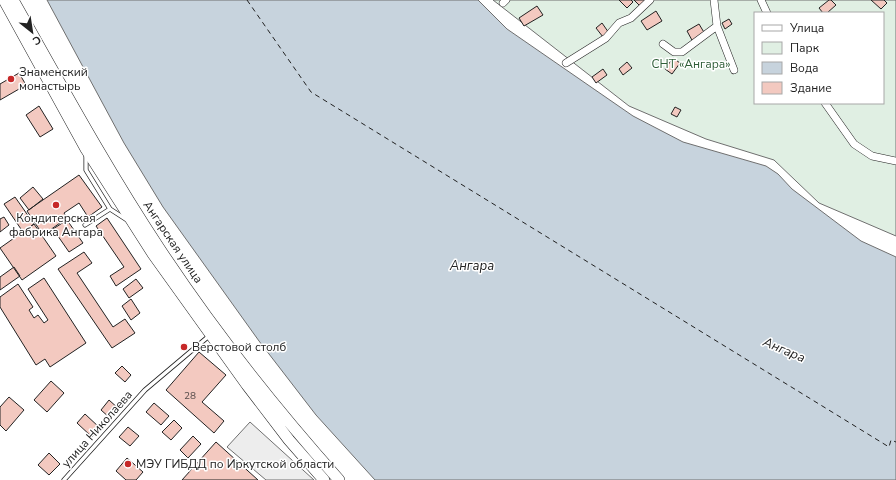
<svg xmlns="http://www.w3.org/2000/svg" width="896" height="480" font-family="'Nunito Sans',sans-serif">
<rect width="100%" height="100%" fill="#fff"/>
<!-- green -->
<path fill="#e0efe3" stroke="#6f6f6f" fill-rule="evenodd" d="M493,0h403v236l-77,-33 -45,-43 -68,-21 -77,-33zM755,13h128v90h-128z"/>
<!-- parking -->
<path fill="#ededed" stroke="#6f6f6f" d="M250,422l64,58h-48l-39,-33z"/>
<!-- water -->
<path fill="#c7d3dd" stroke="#6f6f6f" d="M47,0h431l29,29 126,87 50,26 83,24 12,8 14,15 69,52 35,16v223h-521l-59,-65 -57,-74 -96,-134 -39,-64z"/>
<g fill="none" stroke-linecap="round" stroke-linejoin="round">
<!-- ferry -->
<path stroke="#222" stroke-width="1" stroke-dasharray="5 4" stroke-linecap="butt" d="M247,0l64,92 578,355 2,-7 5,2"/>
</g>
<!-- building -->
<path fill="#f3c9c0" stroke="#222" d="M619,0h12l2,2 -6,6z
M634,0h11l-4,7z
M829,0h2l5,5 -9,8h-4l-4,-5z
M871,0h13l3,3 -6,6z
M537,6l6,9 -19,11 -5,-8z
M656,11l6,10 -15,9 -6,-9z
M729,19l3,5 -7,5 -3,-6z
M602,23l7,10 -6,4 -7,-9z
M699,24l6,10 -12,8 -6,-11z
M673,58l7,5 -8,11 -7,-5z
M627,62l5,6 -9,7 -4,-6z
M603,69l4,6 -11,8 -4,-6z
M19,73l7,12 -26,15v-16z
M39,106l14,23 -13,8 -14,-22z
M675,107l6,3 -4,7 -6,-3z
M79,175l23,32 -14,10 -9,-14 -15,10 3,5 -24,17 -16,-24z
M33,187l10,12 -14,11 -9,-12z
M15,197l19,27 -11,8 -19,-28z
M4,217l5,8 -9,7v-13z
M107,218l34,51 -25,17 -6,-10 14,-9 -28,-41z
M67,220l16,23 -14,9 -16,-23z
M34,224l22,32 -34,24 -22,-32z
M84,252l8,11 -15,10 36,54 12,-8 10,14 -23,15 -54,-79z
M14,267l6,9 -20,14v-13z
M44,278l42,65 -36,24 -5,-8 -9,6 -36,-58v-10l18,-13 15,23 -4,3 5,8 4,-3 6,8 4,-3 -20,-31z
M136,279l7,9 -14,10 -6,-9z
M131,299l9,14 -9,7 -9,-14z
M199,352l27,23 -24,27 22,19 -10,12 -48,-43z
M122,366l9,9 -6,7 -10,-9z
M51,381l13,12 -17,19 -13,-12z
M9,397l15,13 -18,21 -6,-6v-18z
M109,400l10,9 -9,9 -9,-8z
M154,403l15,13 -8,9 -15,-13z
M85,414l15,14 -8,9 -15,-14z
M174,420l8,8 -11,12 -9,-8z
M128,427l11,9 -9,10 -11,-9z
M193,436l8,8 -13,14 -8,-8z
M216,442l42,38h-76z
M49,453l11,11 -11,11 -11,-10z
M127,458l16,14 -7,8h-10l-10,-9z"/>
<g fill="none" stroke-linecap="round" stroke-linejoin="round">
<defs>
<path id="lane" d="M86,157v13l24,39 17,11
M85,225l25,-16
M64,480l81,-90 64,-54"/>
<path id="street" d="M714,0l3,26 17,44
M761,0l6,13
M503,3l3,-3
M663,44l11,8h8l35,-26
M566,63l40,-25 13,-15 12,-5 19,-18
M825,103l29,41 18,12 24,5"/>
<path id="primary" d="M4,0l82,149 67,105 94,131 42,55 35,40
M13,0c47,83 93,168 146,248 54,82 115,159 180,232"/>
</defs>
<!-- lane casing -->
<use href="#lane" stroke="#222" stroke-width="5"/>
<!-- street casing -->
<use href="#street" stroke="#222" stroke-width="8"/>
<!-- primary casing -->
<use href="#primary" stroke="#222" stroke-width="12"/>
<!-- lane -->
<use href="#lane" stroke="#fff" stroke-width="3.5"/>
<!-- street -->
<use href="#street" stroke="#fff" stroke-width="7"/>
<!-- primary -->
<use href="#primary" stroke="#fff" stroke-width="11"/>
</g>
<!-- markers -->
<g fill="#c62828" stroke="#fff" stroke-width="1.5">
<circle cx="11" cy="79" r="4"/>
<circle cx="56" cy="205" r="4"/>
<circle cx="184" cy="347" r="4"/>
<circle cx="128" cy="464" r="4"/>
</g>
<g text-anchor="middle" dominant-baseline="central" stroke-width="3" stroke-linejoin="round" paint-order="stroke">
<!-- number labels -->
<g font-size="10" fill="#564c4a">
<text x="190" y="396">28</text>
</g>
<!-- park labels -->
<g font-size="12" fill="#2f5e38" stroke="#fff">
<text x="691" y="64">СНТ «Ангара»</text>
</g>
<!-- poi labels -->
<g font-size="12" fill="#222" stroke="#fff" text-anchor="start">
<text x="19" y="72">Знаменский<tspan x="19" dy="14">монастырь</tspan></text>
<text x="56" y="218" text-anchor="middle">Кондитерская<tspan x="56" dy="14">фабрика Ангара</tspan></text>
<text x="192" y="347">Верстовой столб</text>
<text x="136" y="464">МЭУ ГИБДД по Иркутской области</text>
</g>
<!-- street labels -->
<g font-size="12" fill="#222" stroke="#fff">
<text transform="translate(173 242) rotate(56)">Ангарская улица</text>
<text transform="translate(97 429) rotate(-48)">улица Николаева</text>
</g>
<!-- water labels -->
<g font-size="13" font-style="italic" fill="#222" stroke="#fff">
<text x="472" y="266">Ангара</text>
<text transform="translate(784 350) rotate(23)">Ангара</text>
</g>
</g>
<!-- legend -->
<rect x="754" y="12" width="130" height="92" fill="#ffffff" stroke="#a7a7a7"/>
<rect x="762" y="25" width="20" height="6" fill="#ffffff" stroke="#a7a7a7"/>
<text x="790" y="32" font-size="12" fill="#222222">Улица</text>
<rect x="762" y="42" width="20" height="12" fill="#e0efe3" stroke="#a7a7a7"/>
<text x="790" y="52" font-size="12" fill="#222222">Парк</text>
<rect x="762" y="62" width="20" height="12" fill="#c7d3dd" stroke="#a7a7a7"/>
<text x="790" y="72" font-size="12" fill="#222222">Вода</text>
<rect x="762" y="82" width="20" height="12" fill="#f3c9c0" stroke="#a7a7a7"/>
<text x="790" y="92" font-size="12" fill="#222222">Здание</text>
<!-- north arrow -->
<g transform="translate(32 32) rotate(150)" stroke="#ffffff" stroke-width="3" paint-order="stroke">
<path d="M0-3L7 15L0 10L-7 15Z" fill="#222222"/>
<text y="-6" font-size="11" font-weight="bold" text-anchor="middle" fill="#222222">С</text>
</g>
</svg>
